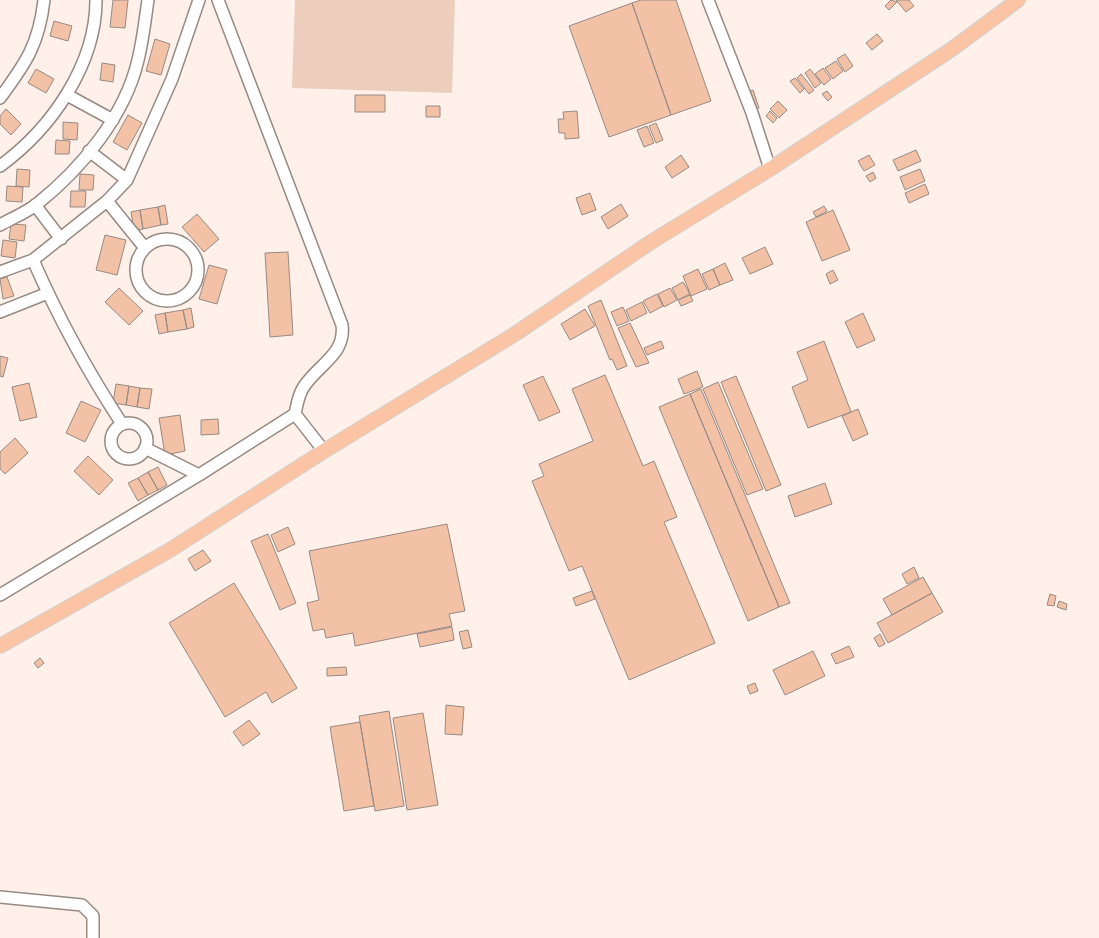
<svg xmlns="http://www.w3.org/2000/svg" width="1099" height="938" font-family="Commissioner,sans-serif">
<rect width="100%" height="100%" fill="#fff1ea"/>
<!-- green -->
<path fill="#edcdbc" d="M295,0h160l-3,93 -160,-5z"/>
<!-- building -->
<path fill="#f3c1a6" stroke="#978a84" d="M113,0h15l-3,28 -15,-1z
M641,0h35l35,101 -40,14 -39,-112z
M891,0l6,2 -8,8 -4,-4z
M896,0h13l5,6 -8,6z
M632,3l39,112 -62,22 -40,-111z
M54,21l18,5 -4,15 -18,-5z
M877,34l6,7 -11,9 -6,-7z
M155,39l15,5 -9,31 -15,-4z
M845,54l8,12 -8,6 -8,-13z
M836,61l7,10 -10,8 -8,-11z
M102,63l13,2 -2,17 -13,-2z
M823,68l8,11 -7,6 -9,-11z
M36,69l18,10 -8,14 -18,-10z
M810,69l11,14 -6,5 -10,-15z
M801,74l13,16 -5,4 -12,-16z
M795,78l9,11 -4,4 -10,-12z
M753,90l6,18 -6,2 -5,-18z
M827,91l5,6 -4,4 -6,-7z
M355,95h30v17h-30z
M778,101l9,9 -8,8 -9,-9z
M426,106h14v11h-14z
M6,109l15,15 -10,11 -11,-11v-8z
M577,111l2,27 -14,1v-6h-6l-1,-14h6l-1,-7z
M770,111l7,7 -4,5 -7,-7z
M128,115l14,8 -15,27 -14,-8z
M63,122l15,1 -1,17 -14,-1z
M656,123l7,17 -7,3 -7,-17z
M647,126l7,17 -10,4 -7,-17z
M56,140l14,1 -1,13h-14z
M916,150l5,11 -23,10 -5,-11z
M681,155l8,12 -17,11 -7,-11z
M869,155l6,10 -11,6 -6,-10z
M17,169l13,1 -1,17 -13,-1z
M920,169l5,12 -20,9 -5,-13z
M873,172l3,6 -6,4 -4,-6z
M80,174l14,1 -1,15h-14z
M925,184l4,10 -20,9 -4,-10z
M7,186l16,1 -1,15 -16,-1z
M71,191h15l-1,16h-15z
M590,193l6,17 -14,5 -6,-17z
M621,204l7,12 -20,13 -7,-12z
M165,205l3,19 -7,1 -3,-18z
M824,206l3,5 -11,6 -3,-5z
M158,207l3,18 -18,4 -3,-19z
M140,210l3,19 -9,2 -3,-19z
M833,210l17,40 -28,11 -16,-39z
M197,214l22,25 -15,13 -22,-25z
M11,224l15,1 -2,16 -15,-2z
M105,235l21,5 -9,35 -21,-5z
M3,240l14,2 -2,16 -14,-2z
M765,247l8,17 -23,10 -8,-16z
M288,252l5,83 -23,2 -5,-84z
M725,263l8,17 -13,5 -7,-16z
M209,265l18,5 -10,34 -18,-5z
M698,269l9,20 -16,7 -8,-20z
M713,269l7,16 -11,5 -7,-16z
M833,270l5,10 -8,4 -4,-10z
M7,277l7,19 -11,3 -3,-20z
M683,282l7,12 -12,6 -6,-12z
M119,288l24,23 -14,14 -24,-23z
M670,288l7,12 -13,7 -6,-13z
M657,294l6,12 -13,7 -7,-12z
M690,295l3,6 -12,5 -3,-6z
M601,300l26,66 -10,4 -5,-11 -2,1 -22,-54z
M642,302l5,11 -16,8 -5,-11z
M623,307l6,14 -12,5 -6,-14z
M191,308l3,19 -7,2 -4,-19z
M585,309l10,17 -25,14 -9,-16z
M183,310l4,19 -19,3 -3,-19z
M165,313l3,19 -9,2 -4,-19z
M863,313l12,27 -18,8 -12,-26z
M630,323l19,40 -13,4 -18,-39z
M661,341l3,7 -17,7 -3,-7z
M824,341l27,71 -43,16 -16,-41 16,-7 -11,-28z
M0,356l8,2 -5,19 -3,-1z
M697,371l6,16 -19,7 -6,-15z
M605,375l38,91 11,-5 23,56 -13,5 51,121 -86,37 -47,-114 -13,5 -37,-90 12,-5 -5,-12 54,-23 -21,-52z
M543,376l17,36 -21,9 -16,-36z
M736,376l45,109 -15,6 -45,-109z
M718,382l45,107 -16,6 -44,-106z
M29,383l8,34 -17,4 -8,-34z
M116,384l13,2 -3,19 -13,-2z
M129,386l11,2 -3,19 -11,-2z
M140,388l12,1 -3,20 -12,-2z
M701,389l89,214 -11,4 -89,-213z
M690,394l89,213 -31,14 -89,-214z
M81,401l20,9 -16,32 -19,-9z
M858,409l10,25 -15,7 -11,-25z
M180,415l5,36 -20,4 -6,-37z
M218,419l1,15 -18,1v-15z
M15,438l13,15 -23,21 -5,-5v-17z
M88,456l25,24 -14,15 -25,-24z
M158,467l9,18 -9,5 -10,-18z
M148,472l10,18 -10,5 -10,-17z
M138,478l10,17 -10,6 -10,-18z
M825,483l7,21 -37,13 -7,-21z
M447,524l18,87 -16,3 3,12 -97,20 -2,-13 -27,5 -2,-9 -11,2 -6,-28 12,-3 -10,-49z
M288,527l7,17 -17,8 -7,-17z
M268,534l28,69 -16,7 -29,-69z
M203,550l8,11 -16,10 -7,-12z
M914,567l5,11 -12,6 -5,-10z
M923,577l9,16 -40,22 -9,-16z
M234,583l63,105 -25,15 -6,-11 -41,25 -56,-94z
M592,591l3,8 -19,7 -3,-8z
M932,593l11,19 -55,31 -11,-20z
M1050,594l6,2 -2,10 -7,-1z
M1059,601l8,3 -1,6 -9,-3z
M452,627l2,13 -34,7 -3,-13z
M468,630l4,17 -9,2 -4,-17z
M880,634l5,10 -6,3 -5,-9z
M849,646l5,11 -18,7 -5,-10z
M813,651l12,25 -40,19 -12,-25z
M40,658l4,5 -6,5 -4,-5z
M346,667l1,8 -20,1v-8z
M755,683l3,8 -8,3 -3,-8z
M446,705l18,2 -2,28 -17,-1z
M389,711l15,95 -29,5 -16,-95z
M423,713l15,92 -31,5 -14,-92z
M249,720l11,14 -17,12 -10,-14z
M360,722l14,84 -30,5 -14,-84z"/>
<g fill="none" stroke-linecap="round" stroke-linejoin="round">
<defs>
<path id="minor" d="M218,0l124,325c4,30 -25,40 -39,63 -5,8 -6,17 -8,26l29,37
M708,0l44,113 18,56
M67,95l46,25
M0,98c26,-35 39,-54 44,-98
M89,151l38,29
M0,166c51,-37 96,-101 96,-166
M107,201l38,47
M35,205l26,34
M0,225c12,-7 26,-12 37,-21 44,-35 88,-88 101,-144 5,-20 7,-40 10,-60
M136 270a31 31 0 1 1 62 0a31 31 0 1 1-62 0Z
M33,260c25,57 55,112 89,164
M0,272l33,-12 74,-59 20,-21 45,-101 27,-79
M0,312l48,-19
M111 441a18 18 0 1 1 36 0a18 18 0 1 1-36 0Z
M145,448l54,27
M0,595l199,-120 96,-61
M0,897l82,8 11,11v22"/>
<path id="major" d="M0,646l170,-96 154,-99 191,-117 136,-92 119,-73 182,-120 66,-49"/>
</defs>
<!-- minor casing -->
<use href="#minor" stroke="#968a83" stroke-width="14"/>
<!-- major casing -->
<use href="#major" stroke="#d3d2d1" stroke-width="16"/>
<!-- minor -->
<use href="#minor" stroke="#fff" stroke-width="11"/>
<!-- major -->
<use href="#major" stroke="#fbc4a4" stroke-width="14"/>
</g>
</svg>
